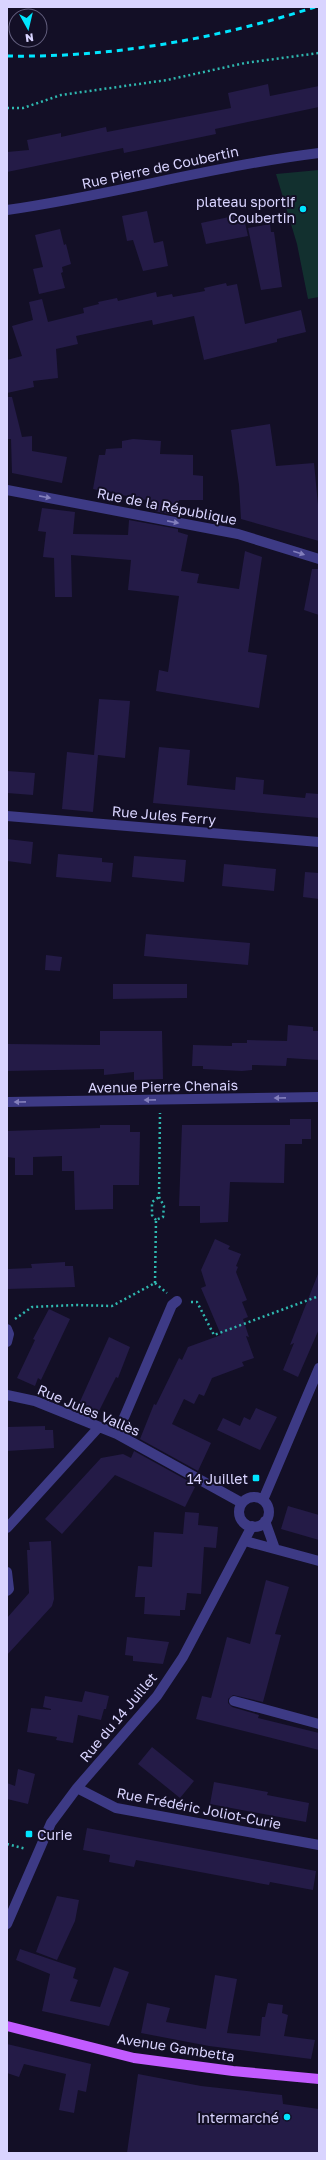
<svg xmlns="http://www.w3.org/2000/svg" width="326" height="2160" font-family="'Golos Text',sans-serif">
<rect width="100%" height="100%" fill="#130f26"/>
<!-- green -->
<path fill="#12302f" d="M319,170v127l-11,2 -11,-55 -21,-70z"/>
<!-- building -->
<path fill="#241b47" d="M268,84l2,12 49,-10v21l-104,22 1,5 -92,19 -1,-5 -116,24v-20l22,-2 -2,-10 34,-7v4l45,-10 1,5 124,-24 -3,-15z
M147,211l7,32 9,-2 5,25 -25,5 -10,-31 -6,1 -5,-25z
M243,214l5,22 -42,8 -5,-21z
M270,224l1,8h3l8,55 -21,3 -13,-62z
M60,229l4,16 2,-1 5,20 -9,3 1,5 -2,1 4,15 -26,6 -6,-25 10,-2 -8,-32z
M226,283l1,3 10,-2 8,40 56,-14 5,22 -29,7v3l-73,18 -10,-44 -41,9 -1,-5 -39,8 -37,8 2,8 -22,5 2,29 -25,3 1,6 -27,6v-33l15,-4 -10,-30 21,-6 -4,-18 13,-3 6,23 36,-9 -1,-5 16,-4 -1,-2 19,-4 1,3 38,-9 1,5 15,-3 1,3 32,-6 -1,-3z
M7,397h5l10,40 10,-1v15l35,6 -5,26 -50,-10 -1,-34h-4z
M270,424l6,42 38,-3 5,52v26l-78,-22 -2,-34 -8,-55z
M133,439l28,2 -1,13 33,1v20l10,1v24h-24l-1,16 -24,-5 2,-9 -63,-13 6,-34h6l1,-6 16,-1v-7z
M42,508l33,4 -2,22 55,1 1,-15 49,9v3l10,3 -7,36 18,3 -2,9 42,6 6,-38 17,6 -14,95 19,3 -8,53 -103,-17 3,-21 9,2 11,-76 -51,-6 3,-30 -60,-5 1,42h-17l-1,-39 -11,-1 3,-25 -8,-1z
M312,569h7v46l-15,-5z
M99,699l31,2 -5,57 -27,-3 -5,57 -31,-3 5,-57 27,3z
M159,747l31,3 -3,35 48,5 1,-13 28,3 -1,14 42,4 1,-5 13,1v24l-166,-15z
M7,771l28,2 -2,22 -26,-2z
M7,839l26,3 -2,22 -24,-3z
M58,854l44,4v4l11,1 -2,19 -55,-5z
M134,856l52,4 -2,22 -52,-5z
M224,864l52,5 -2,22 -52,-5z
M305,872l14,1v26l-16,-2z
M146,934l104,9 -2,22 -104,-9z
M46,955l16,2 -2,14 -15,-1z
M113,984h74v14l-74,1z
M288,1025l25,2v4h6v29l-32,-2 -1,8 -34,-1v5l-10,1 -39,-2v-3h-11l1,-21 39,1v-3h15v-3l40,1z
M100,1031h62l1,48 -29,1v-8l-30,3v-6l-97,2v-27l93,1z
M290,1119h21v20h-9v5h-17l-1,39 -54,-1 -2,40 -28,1v-17h-21l3,-81h108z
M100,1125h30v7h10l-1,53h-26v24l-38,1 -1,-39h-12v-15l-29,1v18h-18v-17l-8,-1v-26l93,-3z
M215,1239l15,7 -2,3 13,5 -5,12 2,1 -2,5 11,28 -5,2 6,15 -5,2 6,18 -3,-1 8,22 -12,4 2,4 -32,12 -8,18 -5,-2 -5,10 -10,-5 -12,25 39,19 -13,28 -58,-32 14,-35 2,1 23,-47 3,2 6,-13 33,-12 -20,-47 5,-2 -5,-16z
M65,1262v4h8l2,21 -68,2v-20l25,-1 -1,-4z
M318,1274l1,55 -21,48 -15,-7 11,-27 -4,2z
M49,1309l21,10 -29,61 -3,-2 -3,8 -18,-8 18,-38 -2,-1z
M109,1337l21,10 -12,31 -2,-1 -19,38 -19,-9z
M256,1408l21,9 -17,33 -43,-20 6,-12 17,8 4,-9 6,3z
M45,1426v4h8l1,18 -47,3v-24z
M134,1451l58,32 -1,2 4,2 -10,20 -70,-32 -53,59 -17,-15 56,-61 22,-4 8,4z
M288,1506l31,9v25l-38,-11z
M185,1512l14,1 -1,12 20,2 -2,21 -12,-1 -3,47 -14,-1 -2,17h-5v6l-36,-2 1,-17h-10l3,-31 14,1 2,-35 29,2z
M51,1541l3,58 -2,7 -45,49v-37l22,-25 -2,-43h3l-1,-8z
M266,1580l23,7 -14,47 6,1 -18,67 -30,-7 -5,4v4l4,4 27,8 -1,3 61,15v17l-123,-31 6,-23 9,2 16,-61 23,7z
M127,1637l42,5 -6,22 -30,-3v-5l-8,-1z
M85,1691l24,5 -3,13h-2l-3,11 -23,-5 -5,28 -17,-3 1,-3 -30,-5 4,-24 20,2v-1l-8,-2 2,-11 37,6z
M152,1747l42,34 -14,17 -42,-34z
M18,1769l17,5 -7,30 -21,-5v-16l8,3z
M214,1782l54,10 -1,3 42,8 -3,19 -96,-18z
M87,1828l229,43 -3,19 -43,-8 -1,3 -133,-25 -2,7 -25,-5 1,-7 -27,-5z
M57,1896l22,4 -4,21 -18,39 -21,-8z
M20,1949l56,19 -3,10 5,2 -8,21 30,6 14,-40 15,5 -20,54 -67,-15 8,-37 -34,-14z
M215,1975l22,4 -10,54 33,3 2,-19h3l3,-14 15,2 -1,8 6,2 -4,21 31,4 -4,19 -102,-13 -68,-13 6,-30 23,5 -4,14 40,7z
M7,2044l84,20 -5,28 -8,-2 -4,23 -15,-3 7,-36 -42,-10 -5,13 -12,-4z
M138,2074l63,12 81,9 1,9 36,5v44h-192z"/>
<g fill="none" stroke-linecap="round" stroke-linejoin="round">
<!-- path -->
<path stroke="#2fb8b0" stroke-width="2.5" stroke-dasharray="2 3" stroke-linecap="butt" d="M7,108h16l38,-13 106,-15 78,-17 74,-10
M156,1220l-4,-5v-13l7,-5
M155,1283l12,10
M155,1283l1,-63 7,-3 1,-11 -5,-9 1,-84
M191,1302h6l17,33 105,-39
M15,1319l17,-12 44,-2 36,1 43,-23
M7,1844l19,5"/>
<!-- minor -->
<path stroke="#3d3a85" stroke-width="10" d="M7,210c105,-15 207,-44 312,-57
M7,490l231,44 81,25
M7,816l312,26
M7,1102l312,-5
M7,1329l2,5 -2,8
M7,1395l28,6 82,33 125,69
M117,1434l55,-129 5,-4
M239 1512a15 15 0 1 1 30 0a15 15 0 1 1-30 0Z
M263,1500l56,-132
M265,1521l10,28
M7,1528l92,-101
M245,1541l74,20
M7,1572l2,17 -2,2
M234,1701l85,23
M77,1788l39,20 203,37
M7,1924l44,-101 26,-35 80,-92 26,-39 69,-131"/>
<!-- major -->
<path stroke="#c25bff" stroke-width="10" d="M7,2026l127,32 99,13 86,8"/>
<!-- rail -->
<path stroke="#00e5ff" stroke-width="3" stroke-dasharray="6 5" stroke-linecap="butt" d="M7,56c103,2 210,-17 308,-49"/>
</g>
<!-- one-way arrows -->
<defs><path id="oneway-solid" d="M-6-.8H1V-3.2L6.5 0L1 3.2V.8H-6Z"/></defs>
<g fill="#837fbc">
<use href="#oneway-solid" transform="translate(45 497) rotate(11)"/>
<use href="#oneway-solid" transform="translate(173 522) rotate(11)"/>
<use href="#oneway-solid" transform="translate(299 553) rotate(17)"/>
<use href="#oneway-solid" transform="translate(280 1098) rotate(179)"/>
<use href="#oneway-solid" transform="translate(150 1100) rotate(179)"/>
<use href="#oneway-solid" transform="translate(20 1102) rotate(179)"/>
</g>
<!-- markers -->
<g fill="#00e5ff" stroke="#130f26" stroke-width="1.5">
<circle cx="303" cy="209" r="4"/>
<rect x="252" y="1474" width="8" height="8" rx="2"/>
<rect x="25" y="1830" width="8" height="8" rx="2"/>
<circle cx="287" cy="2117" r="4"/>
</g>
<g text-anchor="middle" dominant-baseline="central" stroke-width="4" stroke-linejoin="round" paint-order="stroke">
<!-- street labels -->
<g font-size="14" fill="#d9d4ff" stroke="#130f26">
<text transform="translate(160 167) rotate(-12)">Rue Pierre de Coubertin</text>
<text transform="translate(167 506) rotate(11)">Rue de la République</text>
<text transform="translate(164 815) rotate(5)">Rue Jules Ferry</text>
<text transform="translate(163 1086) rotate(-1)">Avenue Pierre Chenais</text>
<text transform="translate(89 1410) rotate(23)">Rue Jules Vallès</text>
<text transform="translate(118 1717) rotate(-50)">Rue du 14 Juillet</text>
<text transform="translate(199 1808) rotate(11)">Rue Frédéric Joliot-Curie</text>
<text transform="translate(176 2047) rotate(9)">Avenue Gambetta</text>
</g>
<!-- poi labels -->
<g font-size="14" fill="#d9d4ff" stroke="#130f26" text-anchor="end">
<text x="295" y="201">plateau sportif<tspan x="295" dy="16">Coubertin</tspan></text>
<text x="248" y="1478">14 Juillet</text>
<text x="37" y="1834" text-anchor="start">Curie</text>
<text x="279" y="2117">Intermarché</text>
</g>
</g>
<!-- border -->
<rect width="326" height="2160" fill="none" stroke="#d9d4ff" stroke-width="16"/>
<!-- north arrow -->
<g transform="translate(28 28) rotate(172)"><circle r="19" fill="#130f26" stroke="#625e7d"/>
<path d="M0-3L7 15L0 10L-7 15Z" fill="#00e5ff"/>
<text y="-6" font-size="11" font-weight="bold" text-anchor="middle" fill="#d9d4ff">N</text>
</g>
</svg>
